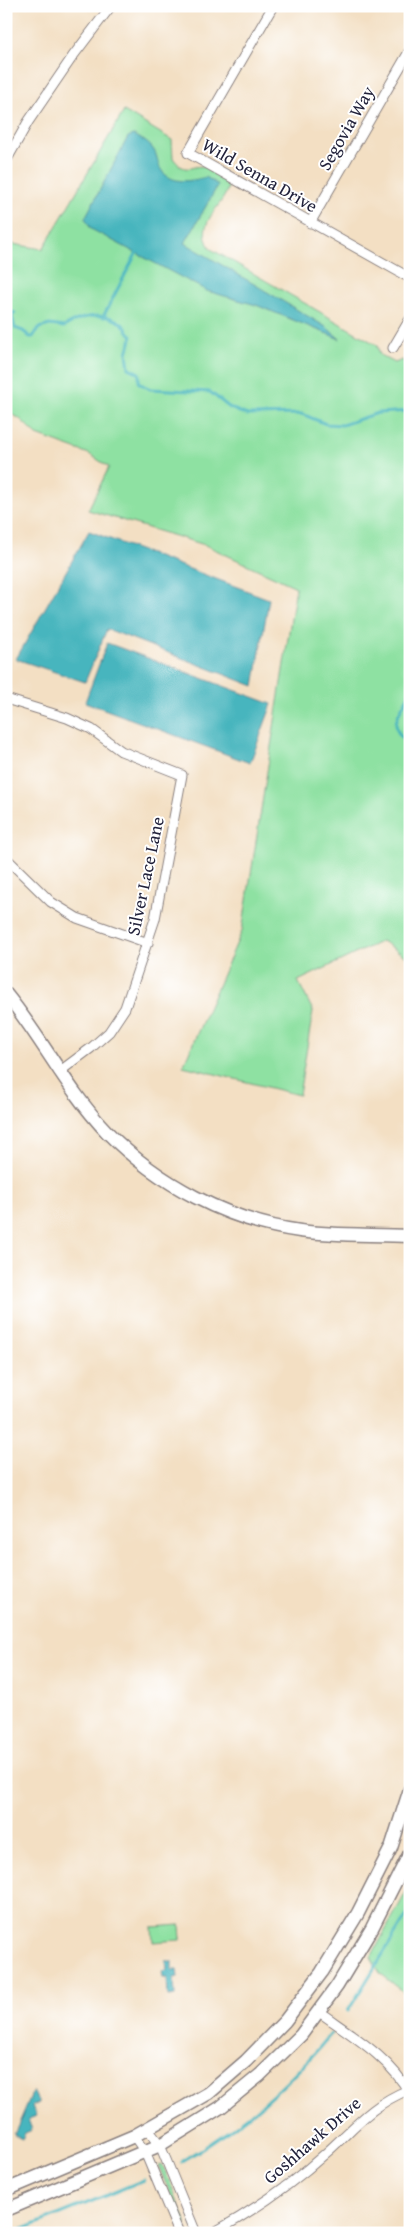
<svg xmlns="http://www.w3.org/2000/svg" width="416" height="2239" font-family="'Gentium Book Plus',serif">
<rect width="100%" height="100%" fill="#fff"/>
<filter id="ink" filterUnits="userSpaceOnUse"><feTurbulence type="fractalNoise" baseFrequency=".02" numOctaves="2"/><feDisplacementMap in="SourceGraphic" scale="10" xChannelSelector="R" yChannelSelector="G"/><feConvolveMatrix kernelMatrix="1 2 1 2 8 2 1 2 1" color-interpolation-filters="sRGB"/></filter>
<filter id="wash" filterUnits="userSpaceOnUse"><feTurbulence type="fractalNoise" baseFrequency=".0096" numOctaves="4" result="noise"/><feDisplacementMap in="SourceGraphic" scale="20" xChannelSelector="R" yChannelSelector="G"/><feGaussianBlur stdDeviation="1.12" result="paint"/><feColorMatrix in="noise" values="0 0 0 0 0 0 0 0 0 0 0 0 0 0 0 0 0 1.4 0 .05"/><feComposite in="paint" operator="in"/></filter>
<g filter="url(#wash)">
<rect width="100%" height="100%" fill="#f3dfc3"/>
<!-- green -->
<path fill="#8ee1a2" stroke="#58826e" d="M124,111l48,29 1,18c14,19 19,5 33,9 7,2 15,9 22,12 6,22 -38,41 -17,70l166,96 3,10 15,8 7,-3 8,4v595l-28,-18 -84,40 15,30 -14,84 -116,-29 59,-135 54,-344 -91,-42 -117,-35 21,-43 -20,-13 -52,-19 -17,-16 -14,-8v-168l37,6z
M410,1885v112l-30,-24 -9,-16z
M180,1925l1,15 -28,2 -1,-15z
M160,2164l3,1 23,57 -1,4 -3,-3 -23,-56z"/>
<!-- water -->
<path fill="#46b5be" stroke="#346c7c" d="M134,135c7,4 14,7 19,14 5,6 4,16 9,22 11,14 30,10 44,6l12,8 -33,58 141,84 14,12 -84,-34 -49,-14 -116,-62 -6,-11 43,-81z
M89,531l180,68 -15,87 -147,-57 -22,53 -69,-23z
M107,643l165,61 -22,59 -165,-61z
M166,1961h6v9h5l1,7 -4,1 1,18 -7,1 -1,-19h-4l-1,-7 5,-1z
M33,2091l6,12 -7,3 4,10 -8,3 4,11 -7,3 -3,6 -8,-4z"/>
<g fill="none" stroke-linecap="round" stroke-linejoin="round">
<!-- stream -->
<path stroke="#46b5be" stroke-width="3" d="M6,310l9,3 -3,3 3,12 8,3 7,6h3l6,-9 11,-3 14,2c16,-11 40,-16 57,-4 4,3 7,9 11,13l-5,17 2,15 10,5v10l11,6 60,3 20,16 17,7 55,-1 24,10 16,1 36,-12 32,-2
M103,317l35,-67
M410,693c-11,21 -25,34 0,52
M348,2011l62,-101
M181,2162c57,-33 108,-77 150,-128
M14,2233l130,-53"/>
</g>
</g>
<g filter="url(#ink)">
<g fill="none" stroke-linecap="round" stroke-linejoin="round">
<defs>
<path id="street" d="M273,6l-85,147 222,125
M6,161l22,-39 45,-66 38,-50
M310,223l100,-173
M393,348l17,-29
M6,699l61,19 24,11 30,22 61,24 -27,144 -30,89 -16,24 -18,16 -32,24
M6,858l45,44 26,16 71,25
M318,2011c33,24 72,46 92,83
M148,2129l12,16 36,88
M134,2136l11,16 34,81
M213,2233c40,-22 79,-49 113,-80 28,-25 45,-48 82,-63"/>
<path id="secondary" d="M6,994c36,44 61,96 101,138 51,52 121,89 193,99 36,5 73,3 110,5
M6,2190l128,-54 75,-43 37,-32 39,-40 37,-49 36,-59 33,-65 19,-59
M6,2210l154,-65 61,-38 39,-32 41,-40 36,-49 35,-58 38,-75"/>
</defs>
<!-- street casing -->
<use href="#street" stroke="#8a807f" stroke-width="11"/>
<!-- secondary casing -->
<use href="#secondary" stroke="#8a807f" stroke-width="15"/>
<!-- street -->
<use href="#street" stroke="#fff" stroke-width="9"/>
<!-- secondary -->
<use href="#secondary" stroke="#fff" stroke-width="12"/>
</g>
</g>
<g text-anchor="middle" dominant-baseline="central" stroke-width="4" stroke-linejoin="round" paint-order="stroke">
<!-- street labels -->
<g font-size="18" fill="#22223b" stroke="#fff">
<text transform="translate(346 128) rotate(-60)">Segovia Way</text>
<text transform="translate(260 175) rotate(30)">Wild Senna Drive</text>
<text transform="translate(145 876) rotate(-78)">Silver Lace Lane</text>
<text transform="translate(312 2140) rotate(-41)">Goshhawk Drive</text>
</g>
</g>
<!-- margin -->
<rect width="416" height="2239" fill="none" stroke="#fff" stroke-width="25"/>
</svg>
